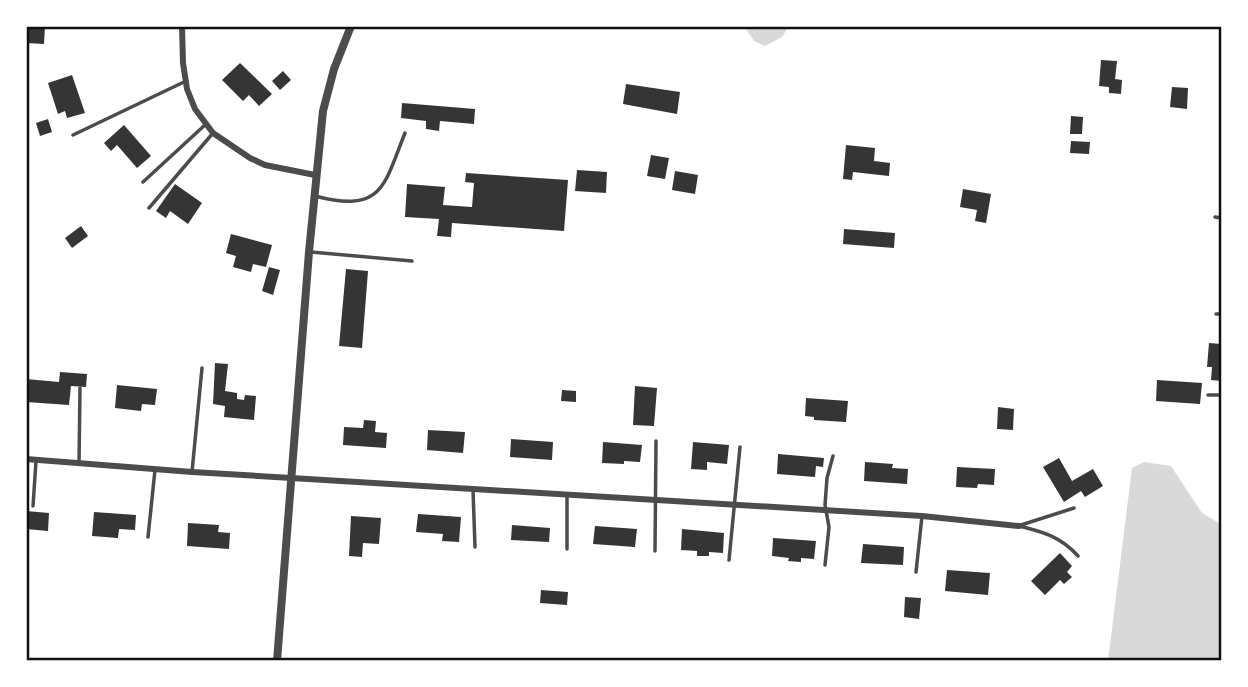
<svg xmlns="http://www.w3.org/2000/svg" width="1248" height="687" font-family="Mulish,sans-serif">
<rect width="100%" height="100%" fill="#fff"/>
<!-- water -->
<path fill="#d9d9d9" d="M744,26h45l-7,11 -17,9 -11,-5z
M1144,462l27,4 31,47 20,12v136h-114l24,-193z"/>
<!-- building -->
<path fill="#353535" d="M26,26h19l-1,18 -18,-1z
M1101,60l16,1 -2,18 7,1 -1,14 -12,-1v-6l-10,-1z
M240,63l32,31 -13,12 -10,-11 -6,6 -21,-21z
M283,71l8,9 -11,10 -8,-9z
M72,75l13,38 -18,5 -2,-7 -7,3 -10,-31z
M626,84l54,8 -3,22 -54,-10z
M1172,87l16,1 -1,21 -17,-2z
M402,103l73,6 -1,15 -34,-3 -1,10 -13,-2v-8l-25,-3z
M1071,116l12,1 -1,17h-12z
M48,119l4,13 -12,4 -4,-13z
M124,125l27,31 -14,12 -20,-23 -6,6 -7,-8z
M1071,141l19,1 -1,12 -19,-1z
M846,145l29,3 -1,13 16,2 -1,13 -36,-4 -1,8 -9,-1z
M651,155l18,3 -4,21 -18,-3z
M577,170l30,2 -1,21 -31,-2z
M675,171l23,4 -3,19 -23,-4z
M466,173l102,7 -4,51 -112,-8 -1,14 -14,-1 2,-17 -34,-2 2,-33 38,3 -2,18 29,2 2,-24 -9,-1z
M175,184l27,19 -14,21 -18,-13 -4,7 -10,-7z
M963,189l28,5 -5,29 -11,-2 2,-11 -17,-3z
M81,226l7,10 -16,12 -7,-10z
M844,229l51,4 -1,15 -51,-4z
M231,234l41,11 -6,22 -13,-3 -2,8 -18,-5 3,-11 -10,-3z
M269,267l11,3 -7,25 -11,-4z
M346,269l22,2 -6,77 -23,-2z
M1209,343l13,1v37l-11,-1 1,-13h-5z
M215,363l13,1 -3,27 12,2v6l7,1 1,-5 11,1 -2,24 -30,-3 1,-11 -12,-2z
M60,372l27,2 -1,13 -15,-1 -2,19 -43,-3v-23l33,3z
M1157,380l45,3 -2,21 -44,-3z
M117,385l40,4 -2,16 -13,-1 -1,7 -26,-3z
M635,386l22,2 -3,38 -21,-1z
M562,390l14,1v11l-15,-1z
M806,398l42,3 -2,21 -32,-2v-3l-9,-1z
M998,407l16,2 -1,21 -16,-1z
M364,420l12,1 -1,11 12,1 -1,15 -43,-3 1,-18 19,1z
M428,430l37,2 -2,21 -36,-3z
M511,439l42,3 -1,18 -42,-3z
M603,442l39,3 -2,17 -16,-1v3l-22,-1z
M693,442l36,3 -2,19 -20,-2v8l-16,-1z
M778,454l46,4 -1,9 -7,-1 -1,11 -38,-3z
M1059,458l13,23 21,-12 10,17 -18,11 -4,-6 -17,11 -21,-35z
M865,462l28,2 -1,4 16,1 -1,15 -43,-3z
M957,467l38,2 -1,16 -16,-1 -1,4 -21,-1z
M26,511l23,2 -1,18 -22,-2z
M94,512l42,3 -1,15 -16,-1 -1,9 -26,-2z
M418,514l43,3 -2,25 -17,-1 1,-7 -27,-2z
M351,516l30,2 -2,26 -16,-1 -1,14 -13,-1z
M188,523l31,2 -1,7 12,1 -1,16 -42,-3z
M512,525l38,3 -1,14 -38,-2z
M595,526l42,3 -2,18 -42,-3z
M682,529l42,4 -1,20 -14,-1v4h-12v-5l-16,-1z
M773,538l43,3 -2,18 -13,-1v4l-13,-1 1,-3 -17,-2z
M863,544l41,3 -1,18 -42,-2z
M1060,553l12,13 -5,6 5,5 -8,7 -4,-4 -15,15 -14,-14z
M947,570l43,3 -2,22 -43,-4z
M541,590l27,2 -1,13 -27,-2z
M905,597l16,1 -2,21 -15,-2z"/>
<g fill="none" stroke-linecap="round" stroke-linejoin="round">
<!-- service -->
<path stroke="#4c4c4c" stroke-width="3.5" d="M73,135l113,-54
M143,182l63,-58
M315,196c68,18 69,-11 90,-63
M149,208l64,-75
M1215,217l7,1
M311,252l101,9
M1216,314h6
M1208,395h14
M79,463l1,-75
M192,472l10,-104
M473,490l2,57
M33,506l3,-45
M1021,525l53,-17
M1019,526c25,6 42,11 59,30
M148,537l7,-67
M567,549v-53
M655,551l1,-110
M729,560l11,-113
M825,565l4,-38 -4,-22 2,-27 6,-22
M916,572l6,-56"/>
<!-- minor -->
<path stroke="#4c4c4c" stroke-width="6" d="M182,26l1,37 4,26 8,20 18,24 37,25 15,7 50,10
M26,459l166,13 730,44 97,10"/>
<!-- tertiary -->
<path stroke="#4c4c4c" stroke-width="8" d="M277,661l32,-409 14,-141 11,-42 17,-43"/>
</g>
<!-- border -->
<rect width="1248" height="687" fill="none" stroke="#ffffff" stroke-width="56"/>
<rect x="28" y="28" width="1192" height="631" fill="none" stroke="#111" stroke-width="2.5"/>
</svg>
